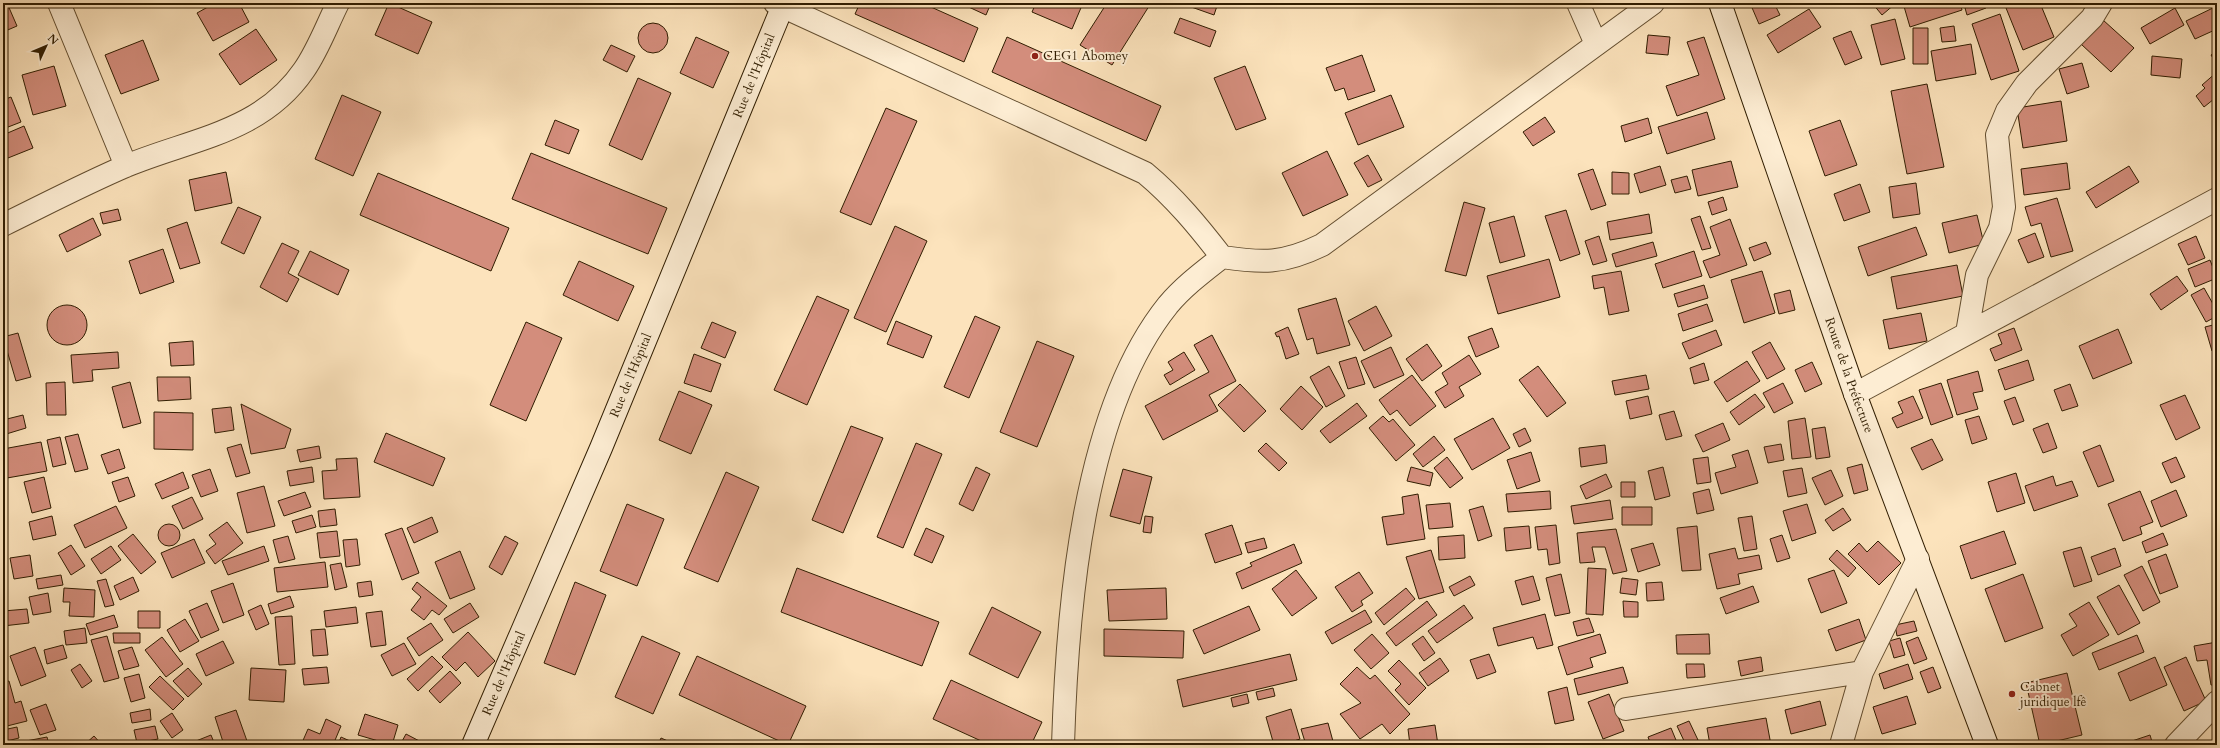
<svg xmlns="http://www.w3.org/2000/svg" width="2220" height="748" font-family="Cardo,serif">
<rect width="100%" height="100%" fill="#fce3bc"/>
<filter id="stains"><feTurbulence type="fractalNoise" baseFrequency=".005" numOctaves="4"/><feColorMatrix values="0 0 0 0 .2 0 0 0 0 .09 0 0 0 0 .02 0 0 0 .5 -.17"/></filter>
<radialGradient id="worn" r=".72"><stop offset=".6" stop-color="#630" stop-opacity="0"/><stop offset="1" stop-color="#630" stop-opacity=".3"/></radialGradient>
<!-- building -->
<path fill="#d38d7c" stroke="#301d01" d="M3,3h4l10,23 -14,6z
M215,3h24l10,19 -36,19 -16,-28z
M389,3l43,19 -14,32 -43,-19z
M860,3h62l56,25 -14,34 -109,-48z
M960,3h31l-5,12z
M1036,3h47l-11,26 -40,-17z
M1107,3h44l-39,62 -32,-20z
M1180,3h38l-4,12z
M1750,3h24l6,12 -21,9z
M1872,3h22l1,1 -13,11z
M1903,3h57l2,7 -52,17z
M1980,3h5l1,5 -19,7 -2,-7z
M2004,3h36l14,34 -31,13z
M2217,6v23l-22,10 -9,-18z
M2175,8l9,17 -34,19 -9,-16z
M1809,9l12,18 -43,26 -11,-18z
M2000,14l19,57 -28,9 -19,-56z
M1180,18l36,13 -6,16 -36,-14z
M1895,19l10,40 -24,6 -10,-40z
M2103,20l31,28 -23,24 -30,-28z
M638 38a15 15 0 1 1 30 0a15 15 0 1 1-30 0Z
M1954,26l2,15 -14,1 -2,-14z
M1913,28h15v36h-15z
M256,29l21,31 -37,25 -21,-31z
M1851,31l11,27 -17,7 -12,-27z
M1648,35l22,2 -2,18 -22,-2z
M696,37l33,15 -16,36 -33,-15z
M1007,37l154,69 -15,35 -154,-69z
M1704,37l21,62 -48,17 -11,-30 33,-11 -12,-33z
M143,40l16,40 -38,14 -16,-39z
M1971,44l5,30 -40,7 -5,-30z
M611,45l24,11 -8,16 -24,-12z
M2217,51v13l-6,-9z
M1362,55l13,36 -27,9 -4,-12 -9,3 -9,-23z
M2152,56l30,3 -2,19 -29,-3z
M2082,63l7,24 -22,7 -8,-25z
M54,66l12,40 -33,9 -11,-40z
M1245,66l21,53 -30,11 -22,-52z
M2217,72v30l-3,-3 -10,8 -8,-11 9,-8 -3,-3z
M638,78l33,15 -29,67 -33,-15z
M1927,84l17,83 -37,7 -16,-83z
M342,95l39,17 -28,64 -38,-17z
M1391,95l13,32 -46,18 -13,-32z
M11,97l10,25 -18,7v-29z
M2061,101l6,40 -44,7 -6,-40z
M886,108l31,13 -46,104 -31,-13z
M1707,112l8,27 -48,15 -9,-27z
M1545,117l10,15 -22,14 -10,-14z
M1648,118l4,15 -27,9 -4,-16z
M555,120l24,10 -10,24 -24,-9z
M1840,120l17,45 -32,11 -16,-45z
M24,126l9,22 -30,12v-25z
M1327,151l21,44 -45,21 -21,-43z
M531,153l136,55 -19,46 -136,-55z
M1368,155l14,25 -14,7 -14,-24z
M1731,161l7,26 -40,9 -6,-26z
M2067,163l3,26 -46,6 -3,-26z
M1660,166l6,19 -26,8 -6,-19z
M2129,166l10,16 -43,26 -10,-16z
M1593,169l13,36 -15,5 -13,-36z
M226,172l6,31 -37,8 -6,-31z
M1612,172l17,1v21h-17z
M378,173l131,55 -18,43 -131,-56z
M1687,176l4,13 -16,4 -4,-13z
M1916,183l4,31 -27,4 -4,-31z
M1860,184l10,28 -26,9 -10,-27z
M1723,197l4,13 -15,5 -4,-13z
M2057,198l16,53 -22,6 -10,-34 -10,3 -6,-19z
M1464,202l21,6 -19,68 -21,-5z
M238,207l23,10 -17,37 -23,-11z
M118,209l3,11 -18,4 -3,-11z
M1566,210l14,44 -20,7 -15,-45z
M1649,214l3,19 -42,7 -3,-18z
M1977,215l7,29 -35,9 -7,-30z
M1514,216l11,40 -25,7 -11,-40z
M1700,216l11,32 -9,2 -11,-31z
M93,218l8,17 -34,17 -8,-17z
M1730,219l17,46 -37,13 -7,-17 17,-6 -10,-28z
M187,222l13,41 -20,6 -13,-40z
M895,226l32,15 -41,91 -32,-14z
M1916,227l11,28 -59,21 -10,-29z
M2035,233l9,24 -16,6 -10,-23z
M1599,236l8,25 -14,4 -8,-24z
M2196,236l9,22 -17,7 -10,-21z
M1653,242l4,14 -41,11 -4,-13z
M1766,242l5,12 -17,7 -5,-13z
M282,243l17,8 -11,22 11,6 -12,23 -27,-15z
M2217,247v17l-4,-16z
M163,249l11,33 -34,12 -11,-33z
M310,251l39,19 -11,25 -40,-20z
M1694,251l8,25 -39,12 -8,-24z
M1549,259l11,38 -62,17 -11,-38z
M2210,260l7,18 -22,9 -7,-18z
M579,261l55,25 -16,35 -55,-26z
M1957,265l6,31 -66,13 -6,-32z
M1621,271l8,40 -20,4 -5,-28 -10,2 -2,-13z
M1762,271l13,42 -31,10 -13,-43z
M2177,276l11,15 -27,19 -11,-16z
M1704,285l4,13 -30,9 -4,-13z
M2204,288l13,23v5l-11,6 -15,-27z
M1790,290l5,20 -16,4 -5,-20z
M817,296l32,14 -42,95 -33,-15z
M1336,298l14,47 -33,9 -4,-16 -6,2 -9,-31z
M1707,304l6,17 -30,10 -5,-17z
M47 325a20 20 0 1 1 40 0a20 20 0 1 1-40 0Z
M1376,306l16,30 -28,15 -16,-30z
M1921,313l6,28 -38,8 -6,-29z
M975,316l25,11 -31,71 -25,-11z
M896,321l36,15 -9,22 -36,-14z
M526,322l36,16 -36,83 -36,-16z
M712,322l24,10 -11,26 -24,-10z
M2217,324v26l-5,1 -7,-24z
M1288,327l11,27 -13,5 -7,-23 -2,1 -2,-4z
M1492,328l7,19 -23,10 -8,-20z
M2014,328l8,22 -27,11 -5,-12 12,-5 -4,-10z
M2118,329l14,34 -39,16 -14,-33z
M1716,330l6,15 -33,14 -7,-16z
M18,333l13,44 -15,4 -13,-44z
M1212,335l24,46 -27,14 9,16 -55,29 -18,-34 64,-34 -15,-27z
M193,341l1,24 -23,1 -2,-23z
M1037,341l37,15 -37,91 -37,-15z
M1770,342l15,27 -18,10 -15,-27z
M1427,344l15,22 -20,15 -16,-22z
M1391,347l13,28 -30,13 -13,-27z
M118,352l1,16 -27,2 1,11 -20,2 -2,-28z
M1184,352l11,18 -25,15 -6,-10 9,-5 -5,-8z
M694,354l27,10 -10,28 -27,-9z
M1469,355l12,19 -22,13 5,9 -19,12 -10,-16 13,-8 -6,-11z
M1356,357l9,27 -17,5 -9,-27z
M2028,360l6,20 -29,10 -7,-20z
M1747,361l13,20 -33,21 -13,-20z
M1812,362l10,22 -17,8 -10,-22z
M1704,363l5,17 -15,4 -4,-16z
M1329,366l16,30 -19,11 -16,-30z
M1538,366l28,37 -19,14 -28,-37z
M3,367l3,10 -3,1z
M1978,371l5,20 -10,2 5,16 -21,6 -10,-35z
M1412,375l24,31 -26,20 -13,-16 -7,5 -11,-15z
M1646,375l3,14 -34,6 -3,-14z
M157,377h33l1,22 -33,2z
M65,382l1,33h-19l-1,-32z
M130,382l11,41 -18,5 -11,-41z
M1783,383l10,20 -19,10 -11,-20z
M1941,383l12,34 -22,8 -12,-35z
M1240,384l26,27 -22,21 -26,-27z
M2070,384l8,22 -16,5 -8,-21z
M1301,386l22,21 -21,23 -22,-21z
M679,391l33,14 -21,49 -32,-14z
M1755,394l10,13 -26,18 -9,-13z
M2185,395l15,33 -24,12 -16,-35z
M1648,396l4,18 -22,5 -4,-18z
M1913,396l10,22 -26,10 -5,-10 11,-5 -5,-11z
M2015,397l9,24 -11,4 -9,-24z
M1357,403l10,13 -37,27 -10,-12z
M241,404l50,25 -6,19 -34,6z
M231,407l3,23 -19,3 -3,-24z
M1674,411l8,25 -16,4 -7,-25z
M154,412l39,1v37l-39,-1z
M23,415l3,13 -23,7v-15z
M1383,416l6,6 4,-3 22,26 -19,16 -27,-33z
M1979,416l8,23 -15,5 -7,-24z
M1493,418l17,30 -38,22 -18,-31z
M1805,418l6,39 -19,2 -4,-38z
M1723,423l7,17 -27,12 -8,-17z
M2048,423l9,25 -14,5 -10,-24z
M851,426l32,12 -40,95 -31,-13z
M1825,427l5,30 -14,2 -4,-30z
M1525,428l6,13 -12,6 -6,-13z
M386,433l59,25 -12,28 -59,-24z
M78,434l10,35 -13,3 -10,-35z
M1434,436l11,14 -22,17 -10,-13z
M60,437l6,27 -13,3 -6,-27z
M1932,439l11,21 -21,10 -11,-22z
M41,442l6,29 -40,7 -4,-29z
M916,443l26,11 -39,94 -26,-11z
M1266,443l21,20 -8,8 -21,-20z
M241,444l9,29 -14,4 -9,-29z
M1781,444l3,16 -16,3 -4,-16z
M1605,445l2,18 -26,4 -2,-19z
M2100,445l14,36 -16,6 -15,-35z
M319,446l2,12 -21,4 -3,-12z
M119,449l6,19 -17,6 -7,-19z
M1748,450l10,33 -37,11 -6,-21 21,-6 -4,-12z
M1531,452l9,29 -23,8 -10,-29z
M1447,457l16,21 -13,10 -16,-20z
M1708,457l3,25 -14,2 -4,-25z
M2176,457l9,20 -14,6 -9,-20z
M357,458l3,39 -36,2 -2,-28 15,-1 -1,-11z
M1862,464l6,26 -14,4 -7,-26z
M312,467l2,15 -24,4 -3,-15z
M976,467l14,7 -17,37 -14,-7z
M1411,467l22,6 -3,13 -23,-5z
M1663,467l7,29 -15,4 -7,-29z
M1802,468l5,25 -19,4 -5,-26z
M210,469l8,22 -17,6 -9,-22z
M1123,469l29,8 -12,47 -30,-8z
M1831,470l12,26 -18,9 -13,-27z
M183,472l6,16 -27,11 -7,-15z
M726,472l33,15 -41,95 -34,-14z
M2016,473l9,30 -28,9 -9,-30z
M1606,474l6,13 -26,12 -6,-13z
M2053,476l3,10 16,-5 6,15 -44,15 -9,-25z
M44,477l7,31 -19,5 -8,-31z
M128,477l7,19 -16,6 -7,-20z
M1621,482h14v15h-14z
M264,486l11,40 -28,7 -10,-40z
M1709,489l5,21 -17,4 -4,-21z
M2176,490l11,26 -26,11 -10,-26z
M1550,491l1,18 -43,3 -2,-18z
M2140,491l13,31 -13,5 2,7 -19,7 -15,-37z
M305,492l6,15 -27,9 -6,-15z
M1418,494l7,45 -38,6 -5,-28 22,-3 -2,-17z
M192,497l11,22 -20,10 -11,-23z
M1610,500l3,19 -39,5 -3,-18z
M1450,503l3,24 -24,2 -3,-24z
M627,504l37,15 -27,67 -37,-15z
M1807,504l9,29 -24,8 -9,-30z
M116,506l11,22 -42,20 -11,-23z
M1483,506l9,30 -14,5 -9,-31z
M1622,507h30v18h-30z
M1843,508l8,12 -18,11 -8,-11z
M335,509l2,16 -17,2 -2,-16z
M312,515l4,12 -20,6 -4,-12z
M52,516l4,19 -23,5 -4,-18z
M1145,516l8,1 -2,16 -8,-1z
M1752,516l5,33 -13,2 -6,-33z
M432,517l6,15 -24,11 -7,-15z
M227,522l16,21 -28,21 -9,-13 10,-7 -7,-9z
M158 535a11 11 0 1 1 22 0a11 11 0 1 1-22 0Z
M1232,525l10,29 -27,9 -10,-29z
M1556,525l4,38 -11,2 -2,-16 -9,1 -3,-23z
M1529,526l2,22 -25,3 -2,-23z
M1697,526l4,44 -19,1 -5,-43z
M402,528l17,45 -17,7 -17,-46z
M926,528l18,8 -12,27 -18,-8z
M1616,529l11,42 -14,3 -8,-27h-13l3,15 -15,1 -3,-30z
M337,531l3,25 -20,2 -3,-25z
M2004,531l12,33 -45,15 -11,-33z
M2163,533l5,12 -22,8 -4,-11z
M133,534l23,28 -15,12 -23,-28z
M1464,535l1,23 -26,2 -1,-23z
M1782,535l8,23 -13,4 -7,-23z
M288,536l7,23 -16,4 -6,-23z
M505,536l13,7 -16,32 -13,-8z
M1264,538l3,10 -19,5 -3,-10z
M194,539l11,24 -33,15 -11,-25z
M357,539l3,26 -14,2 -3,-27z
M1878,541l23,22 -22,22 -31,-31 11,-11 8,9z
M1653,543l7,22 -22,7 -7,-23z
M1294,544l8,19 -60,26 -6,-16 16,-7 -2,-3z
M71,545l14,21 -14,9 -13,-22z
M111,546l10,14 -20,14 -10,-15z
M264,546l5,15 -41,14 -6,-14z
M2081,547l11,34 -18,6 -11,-35z
M1735,548l3,11 21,-4 3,14 -24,5 2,10 -23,5 -8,-35z
M2115,548l6,18 -23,9 -7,-18z
M1431,550l13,42 -25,7 -13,-42z
M1837,550l19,18 -8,9 -19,-18z
M460,551l15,38 -25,10 -15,-37z
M2166,554l12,33 -18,7 -12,-33z
M30,555l3,21 -19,3 -4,-21z
M325,562l3,25 -51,5 -3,-24z
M341,563l6,24 -12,3 -5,-25z
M2142,566l18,36 -17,9 -19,-36z
M797,568l142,54 -17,44 -141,-54z
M1588,568l18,1 -3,46 -17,-1z
M1296,570l21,28 -25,18 -20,-27z
M1834,570l13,33 -26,10 -13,-34z
M1359,572l14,21 -12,8 2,4 -11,7 -17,-25z
M1561,574l9,39 -15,3 -9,-38z
M2023,574l20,54 -38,14 -20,-53z
M61,575l2,10 -25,4 -2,-10z
M1470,576l5,9 -21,11 -5,-9z
M1533,576l7,24 -18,5 -7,-24z
M133,577l6,14 -19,9 -6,-14z
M1622,578l16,2 -2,15 -16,-2z
M106,579l8,26 -9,2 -8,-26z
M371,581l2,14 -14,2 -2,-14z
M417,582l30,24 -8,9 -7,-5 -8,10 -13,-10 10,-13 -9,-8z
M575,582l31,13 -31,80 -31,-12z
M1662,582l2,18 -17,1 -1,-18z
M233,583l11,32 -21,8 -12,-32z
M2119,585l21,38 -22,12 -21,-38z
M1753,586l6,16 -33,12 -6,-16z
M64,588l31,2 -1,27 -25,-1 1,-14h-7z
M1166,588l1,31 -58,2 -2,-31z
M1406,588l9,11 -31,26 -9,-12z
M48,593l3,19 -18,3 -4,-18z
M290,596l4,11 -23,7 -3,-10z
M1427,601l10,14 -41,31 -10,-13z
M1623,601l15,1v15h-14z
M2089,602l20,33 -36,21 -12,-21 16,-9 -8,-12z
M207,603l12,27 -18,8 -12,-27z
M470,603l9,14 -26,16 -9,-14z
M261,605l8,19 -13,6 -8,-19z
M1464,605l9,13 -36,25 -9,-12z
M1249,606l11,24 -56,24 -11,-24z
M356,607l2,16 -32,4 -2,-16z
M992,607l49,25 -23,46 -49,-24z
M27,609l2,14 -26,3v-15z
M1365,610l7,12 -40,22 -7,-12z
M138,611h22v17h-22z
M382,611l4,34 -15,2 -5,-34z
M1545,614l8,31 -16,4 -4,-12 -35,9 -5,-18z
M114,615l4,12 -28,8 -4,-11z
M292,616l3,48 -16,1 -4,-48z
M1589,618l5,14 -17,4 -4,-14z
M185,619l14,22 -19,11 -13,-22z
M1859,619l7,21 -30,11 -8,-21z
M1914,621l3,10 -20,5 -2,-11z
M431,623l12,17 -24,16 -12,-18z
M85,628l2,15 -21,2 -2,-14z
M325,629l3,26 -15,1 -2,-26z
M1104,629l80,2 -1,27 -79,-2z
M468,632l27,29 -17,16 -13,-15 -9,9 -14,-14z
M113,633h27v10h-26z
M1372,634l17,19 -18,16 -17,-19z
M1600,634l6,19 -16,5 3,9 -26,8 -9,-28z
M1709,634l1,20h-33l-1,-19z
M2137,635l7,17 -45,18 -7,-17z
M107,636l12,42 -15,4 -13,-42z
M642,636l38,17 -27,61 -38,-17z
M1423,636l12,17 -11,8 -12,-17z
M162,637l21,27 -17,13 -21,-27z
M1918,637l9,22 -13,5 -8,-22z
M1900,638l5,17 -11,3 -5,-17z
M223,641l11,22 -28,13 -10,-22z
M2217,642v43h-6l-4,-25 -10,1 -3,-15z
M404,643l12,21 -24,12 -11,-21z
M63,645l4,13 -20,6 -3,-14z
M35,647l11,29 -25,10 -11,-30z
M132,647l7,19 -15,4 -6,-19z
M1290,654l7,26 -114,27 -6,-27z
M1489,654l7,18 -19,7 -7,-19z
M432,656l11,11 -25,24 -11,-12z
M697,656l109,50 -18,39 -109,-50z
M1761,657l2,14 -22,5 -3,-15z
M2155,657l12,28 -37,16 -12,-28z
M2186,657l20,44 -22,10 -20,-44z
M1440,658l9,13 -21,15 -9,-13z
M1399,660l27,28 -17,17 -14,-15 6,-6 -13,-13z
M80,664l12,17 -10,7 -11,-18z
M1686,664h18l1,13 -18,1z
M1908,664l5,15 -29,10 -5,-15z
M327,667l2,16 -25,2 -2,-16z
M1357,667l13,12 5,-4 35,39 -20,20 -8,-10 -22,15 -20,-25 21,-11 -21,-19z
M1623,667l5,16 -50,12 -4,-16z
M1933,667l8,21 -13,5 -8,-21z
M188,668l14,16 -14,13 -15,-16z
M251,668l35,2 -2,32 -35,-2z
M450,671l11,12 -21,20 -11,-12z
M2067,673l15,62 -42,10 -14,-62z
M139,674l6,24 -14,4 -7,-24z
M160,676l24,23 -11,11 -24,-23z
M951,680l91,42 -11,23h-41l-57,-26z
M9,681l6,22 6,-2 6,20 -24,6v-45z
M1567,687l7,33 -19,4 -7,-32z
M1273,688l2,8 -17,4 -2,-8z
M1247,694l2,9 -16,4 -2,-9z
M1609,694l15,37 -21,8 -15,-37z
M1907,696l9,28 -34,10 -9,-27z
M1820,701l6,24 -35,9 -6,-24z
M46,704l10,26 -16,5 -10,-25z
M150,709l1,11 -19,3 -2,-10z
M1291,709l9,30 -18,6h-8l-8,-28z
M236,710l11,31 -10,4h-13l-9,-28z
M172,713l11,17 -11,8 -12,-17z
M365,714l33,11 -6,20 -34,-10z
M1766,718l5,27h-61l-3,-17z
M326,719l15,7 -8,19h-32l7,-16 12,5z
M1689,721l9,19 -12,5 -9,-19z
M1328,723l6,22h-28l-5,-16z
M1435,725l3,20h-28l-2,-16z
M155,726l3,13 -21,4 -3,-13z
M17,727l2,11 -16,4v-12z
M1671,728l7,17h-27l-3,-8z
M406,734l21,11h-27z
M211,735l4,10h-17l-2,-4z
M2150,735l3,10h-33z
M94,736l8,9h-18z
M47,737l2,8h-22l-1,-4z
M341,737l18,8h-21z
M661,738l16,7h-19z
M126,740l4,5h-9z
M1796,741l26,4h-27z"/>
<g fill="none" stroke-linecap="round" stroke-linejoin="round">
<defs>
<path id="street" d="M59,3l67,163
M775,3l370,170c30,25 53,53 77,84 41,6 61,7 100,-12l331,-242
M1578,3l18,41
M3,225c41,-20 81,-41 123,-59 64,-27 135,-33 178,-96 14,-20 23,-45 34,-67
M1967,333l10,-58 23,-47 4,-21 -7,-72 10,-24 20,-28 65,-65 9,-15
M1855,394l362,-195
M1626,709l236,-37
M1063,745c4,-133 19,-333 105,-440 16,-19 35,-33 54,-48
M1841,745l21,-73 56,-113
M2176,745l41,-43"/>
<g id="secondary">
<path id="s1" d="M1720,3l135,391 132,351"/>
<path id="s2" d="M473,745l128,-297 183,-445"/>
</g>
</defs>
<!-- street casing -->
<use href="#street" stroke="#634e30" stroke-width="24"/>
<!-- secondary casing -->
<use href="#secondary" stroke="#301d01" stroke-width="24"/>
<!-- street -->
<use href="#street" stroke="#fdedd3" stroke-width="22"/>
<!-- secondary -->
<use href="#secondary" stroke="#fdedd3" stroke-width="22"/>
</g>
<!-- markers -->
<g fill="#8f2418" stroke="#fdedd3" stroke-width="1.5">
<circle cx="1035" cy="56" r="4"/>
<circle cx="2012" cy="694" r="4"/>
</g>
<g text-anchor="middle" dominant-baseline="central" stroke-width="4" stroke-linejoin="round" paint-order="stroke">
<!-- poi labels -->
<g font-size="13" fill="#301d01" stroke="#fdedd3" text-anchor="start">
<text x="1043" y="56">CEG1 Abomey</text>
<text x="2020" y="687">Cabnet<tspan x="2020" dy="15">juridique lfê</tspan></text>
</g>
<!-- street labels -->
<g font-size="13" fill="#301d01" stroke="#fdedd3">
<text stroke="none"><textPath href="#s2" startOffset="726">Rue de l'Hôpital</textPath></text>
<text stroke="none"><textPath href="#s2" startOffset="402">Rue de l'Hôpital</textPath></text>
<text stroke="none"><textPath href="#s1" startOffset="394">Route de la Préfecture</textPath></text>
<text stroke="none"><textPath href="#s2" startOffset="78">Rue de l'Hôpital</textPath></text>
</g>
</g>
<!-- margin -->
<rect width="2220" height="748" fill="none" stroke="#fce3bc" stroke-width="16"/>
<rect x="4" y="4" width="2212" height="740" fill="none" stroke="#301d01" stroke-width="2"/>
<rect x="8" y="8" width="2204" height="732" fill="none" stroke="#301d01"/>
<!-- north arrow -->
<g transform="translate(46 46) rotate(46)" stroke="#fdedd3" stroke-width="3" paint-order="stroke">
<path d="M0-3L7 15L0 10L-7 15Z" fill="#301d01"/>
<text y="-6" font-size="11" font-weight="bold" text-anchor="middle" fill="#301d01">N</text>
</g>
<rect width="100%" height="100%" filter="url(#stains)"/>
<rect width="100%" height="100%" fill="url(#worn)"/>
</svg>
